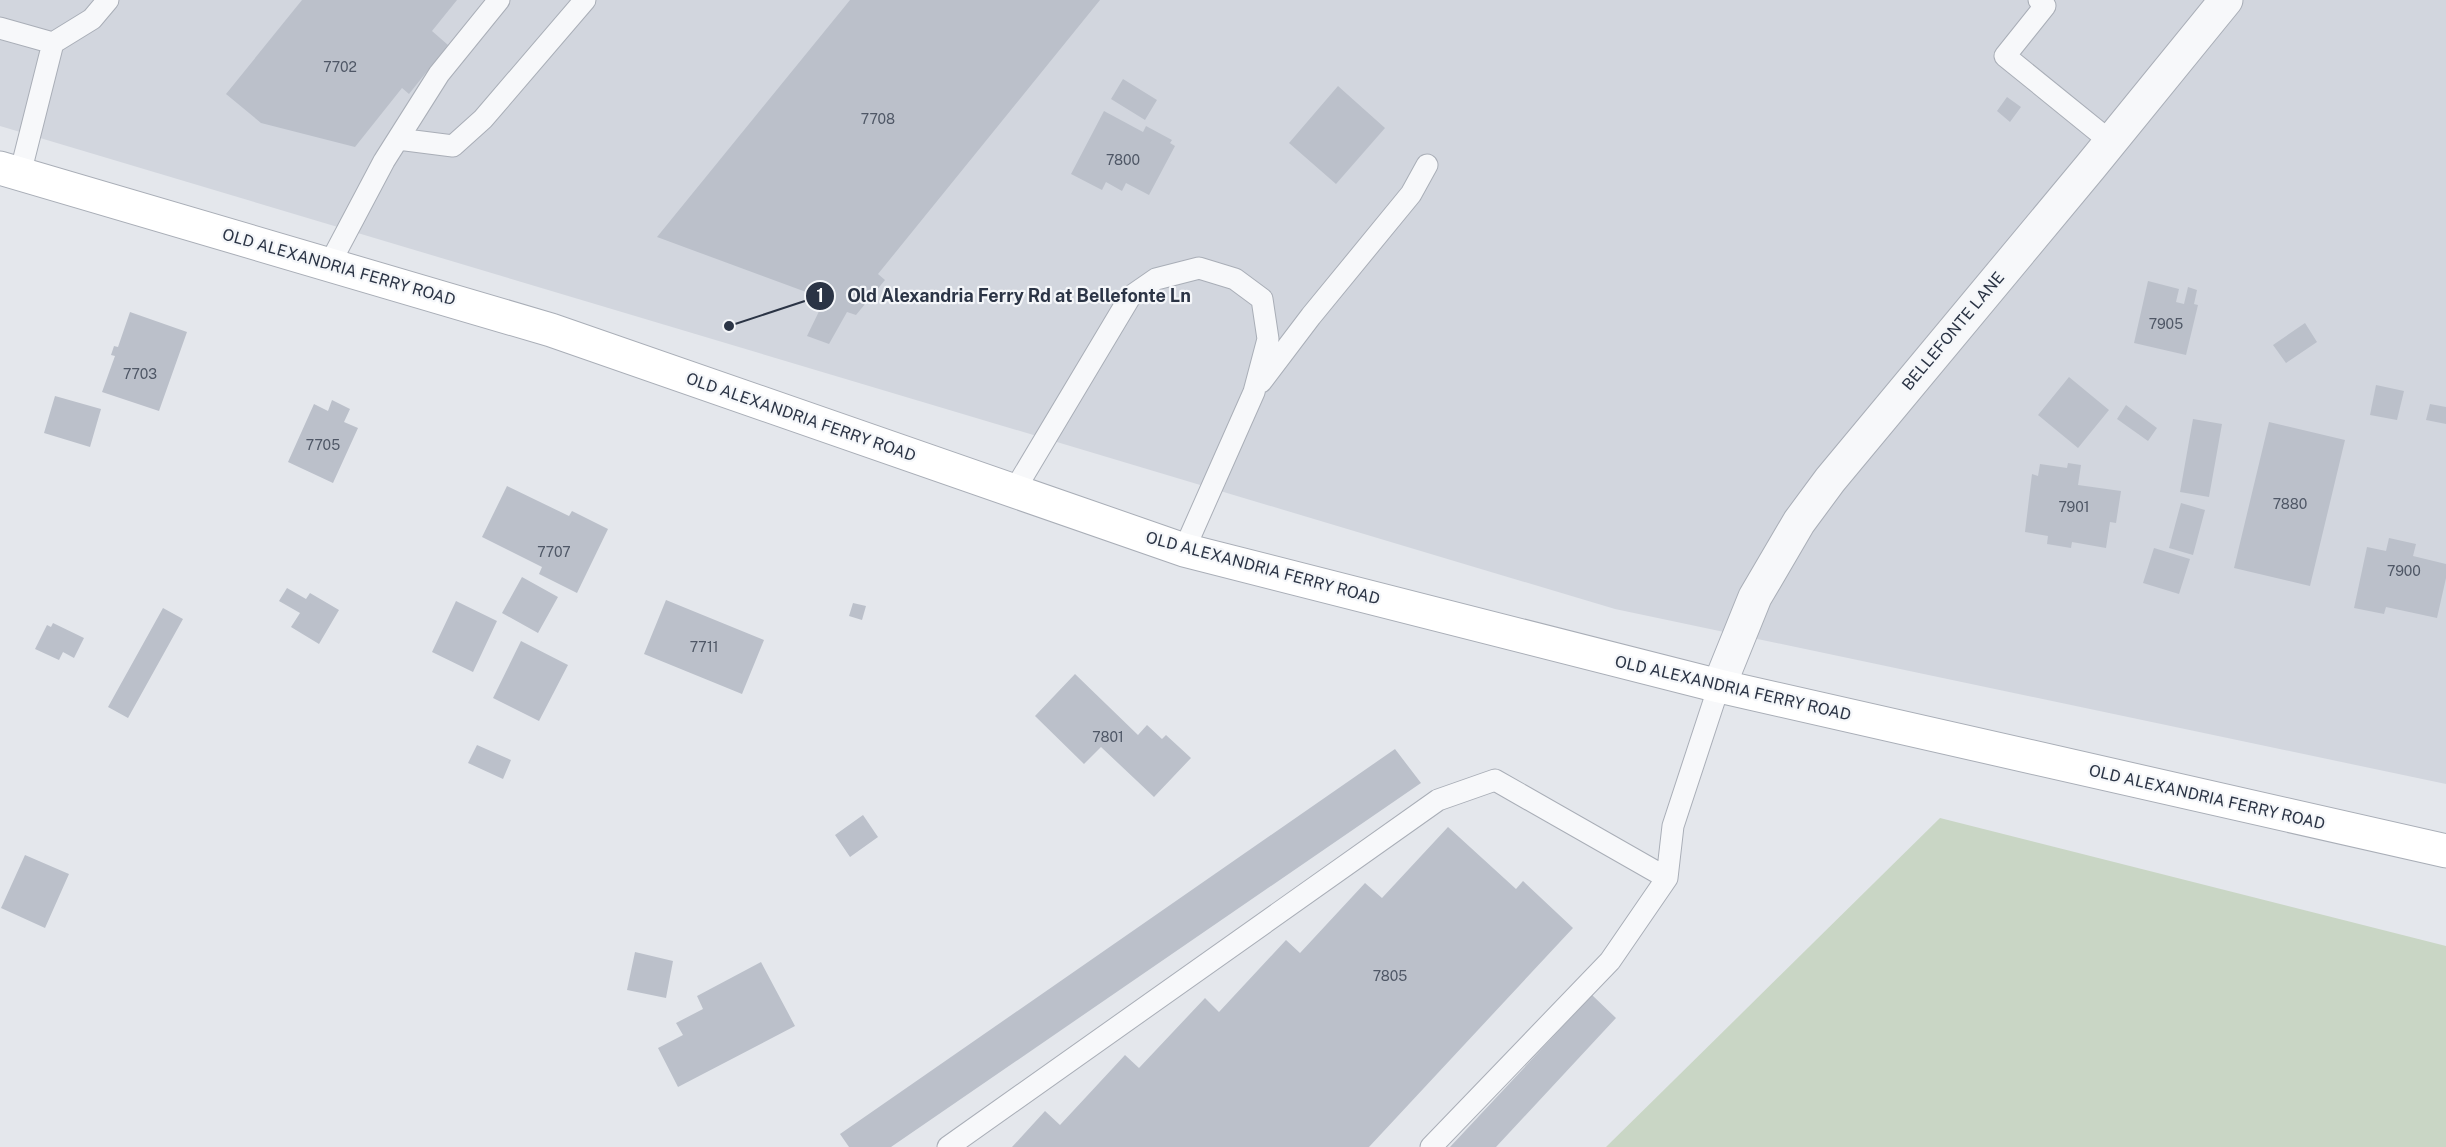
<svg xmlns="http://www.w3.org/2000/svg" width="2446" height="1147" font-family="'Public Sans',sans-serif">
<rect width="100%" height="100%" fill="#e4e7ec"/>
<!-- built -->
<path fill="#d2d6de" d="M0,0h2446v784l-831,-175 -1615,-483z"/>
<!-- green -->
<path fill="#c9d6c5" d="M1940,818l506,128v201h-840z"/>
<!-- building -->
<path fill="#bbc0ca" d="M302,0h155l-25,31 16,14 -39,49 -7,-6 -47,59 -94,-24 -35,-29z
M850,0h250l-222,274 7,6 -29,35 -9,-3 -18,32 -22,-8 18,-37 -168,-62z
M1123,79l34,21 -12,20 -34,-21z
M1338,86l47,42 -49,56 -47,-41z
M2007,97l14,10 -11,15 -13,-11z
M1104,111l39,21 3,-6 26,14 -2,3 5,3 -26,49 -23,-12 -4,8 -16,-9 -4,8 -31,-16z
M2148,281l31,8 -3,13 8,2 4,-17 9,3 -3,14 4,1 -12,50 -52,-12z
M130,312l57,20 -28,79 -57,-19 13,-36 -4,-1 3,-9 4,1z
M2305,323l12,19 -31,21 -13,-18z
M2069,377l40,33 -31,38 -40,-33z
M2376,385l28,6 -7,29 -27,-5z
M55,396l46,13 -11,38 -46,-14z
M332,400l18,9 -6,13 14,6 -25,55 -45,-21 26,-58 14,7z
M2430,404l16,3v17l-20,-4z
M2126,405l31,23 -9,13 -31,-22z
M2193,419l29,5 -13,73 -29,-5z
M2269,422l76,18 -35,146 -76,-18z
M2068,463l13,2 -3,20 43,6 -5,32 -6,-1 -4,26 -34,-6 -1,6 -24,-4 1,-8 -23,-4 7,-58 6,2 2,-12 27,4z
M507,486l62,30 3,-5 36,18 -31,64 -38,-19 3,-7 -60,-30z
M2181,503l24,7 -12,45 -24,-7z
M2389,538l27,6 -3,12 33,8v14l-9,40 -51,-11 -2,7 -30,-6 13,-61 19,4z
M2154,548l36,11 -11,35 -36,-11z
M522,577l36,20 -20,36 -36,-20z
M287,588l19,11 4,-6 29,17 -20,34 -28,-17 9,-14 -21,-12z
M666,600l98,40 -22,54 -98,-40z
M456,601l41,20 -24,51 -41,-20z
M853,603l13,3 -4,14 -13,-4z
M163,608l20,11 -55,99 -20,-11z
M53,623l31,15 -10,20 -11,-6 -4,8 -24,-11 12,-24 4,2z
M521,641l47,24 -29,56 -46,-23z
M1075,674l63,61 9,-10 15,14 4,-4 25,23 -37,39 -53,-50 -17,17 -49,-48z
M477,745l34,15 -8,19 -35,-16z
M1395,749l26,34 -530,364h-42l-9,-13z
M863,815l15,22 -28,20 -15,-22z
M1448,827l68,62 7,-8 50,47 -204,219h-357l33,-36 15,14 65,-70 14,13 66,-70 14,14 67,-72 14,13 65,-70 17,15z
M25,855l44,19 -24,54 -44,-20z
M635,952l38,9 -7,37 -39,-8z
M761,962l34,64 -117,61 -20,-39 25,-13 -7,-12 27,-14 -6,-13z
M1592,995l24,23 -120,129h-46z"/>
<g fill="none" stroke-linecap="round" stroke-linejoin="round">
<defs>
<path id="lane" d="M2039,0l6,6 -40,50 106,86
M0,28l53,15 39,-24 16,-19
M398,139l55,7 30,-27 102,-119
M20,174l33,-131
M329,265l55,-104 55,-87 60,-74
M1261,382l50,-66 100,-122 16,-29
M1014,491l116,-194 26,-18 43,-11 36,11 27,20 6,40 -14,53 -70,158
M948,1147l490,-347 57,-20 172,98
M1431,1147l179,-186 57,-83 6,-52 46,-140"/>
<path id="street" d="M1719,686l36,-89 44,-75 31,-42 261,-314 135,-166"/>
<path id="secondary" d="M0,168l551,162 633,220 535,136 727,165"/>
</defs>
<!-- lane casing -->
<use href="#lane" stroke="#a9aeb7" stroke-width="23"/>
<!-- street casing -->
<use href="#street" stroke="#a9aeb7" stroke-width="35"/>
<!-- secondary casing -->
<use href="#secondary" stroke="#a9aeb7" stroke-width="35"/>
<!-- lane -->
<use href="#lane" stroke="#f7f8fa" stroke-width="21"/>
<!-- street -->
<use href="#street" stroke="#f7f8fa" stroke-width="33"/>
<!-- secondary -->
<use href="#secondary" stroke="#fff" stroke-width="33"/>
</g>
<g text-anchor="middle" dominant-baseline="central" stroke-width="4.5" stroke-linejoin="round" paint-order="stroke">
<!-- number labels -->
<g font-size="14" fill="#4f5766">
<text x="340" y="67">7702</text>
<text x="878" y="119">7708</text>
<text x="1123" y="160">7800</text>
<text x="2166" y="324">7905</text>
<text x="140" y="374">7703</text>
<text x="323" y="445">7705</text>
<text x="2290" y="504">7880</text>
<text x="2074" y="507">7901</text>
<text x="554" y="552">7707</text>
<text x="2404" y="571">7900</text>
<text x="704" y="647">7711</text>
<text x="1108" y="737">7801</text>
<text x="1390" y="976">7805</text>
</g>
<!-- street labels -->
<g font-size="16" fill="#2b3445" stroke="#f4f6f9">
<text transform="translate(339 267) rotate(16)">OLD ALEXANDRIA FERRY ROAD</text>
<text transform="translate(1953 331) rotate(-50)">BELLEFONTE LANE</text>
<text transform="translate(801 417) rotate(19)">OLD ALEXANDRIA FERRY ROAD</text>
<text transform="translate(1263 568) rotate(15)">OLD ALEXANDRIA FERRY ROAD</text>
<text transform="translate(1733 688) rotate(13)">OLD ALEXANDRIA FERRY ROAD</text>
<text transform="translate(2207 797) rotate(13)">OLD ALEXANDRIA FERRY ROAD</text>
</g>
</g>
<!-- callouts -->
<path fill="none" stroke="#2b3445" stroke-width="2" d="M729 326L820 296"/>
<g fill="#2b3445" stroke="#f4f6f9" stroke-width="2">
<circle cx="729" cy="326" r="6"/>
<circle cx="820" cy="296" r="15"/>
</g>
<g font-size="18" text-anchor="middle" font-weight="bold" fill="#fff">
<text x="820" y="302">1</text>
</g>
<g font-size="18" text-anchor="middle" font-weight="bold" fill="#2b3445" stroke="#f4f6f9" stroke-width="4.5" stroke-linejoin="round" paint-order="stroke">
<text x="1019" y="302">Old Alexandria Ferry Rd at Bellefonte Ln</text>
</g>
</svg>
